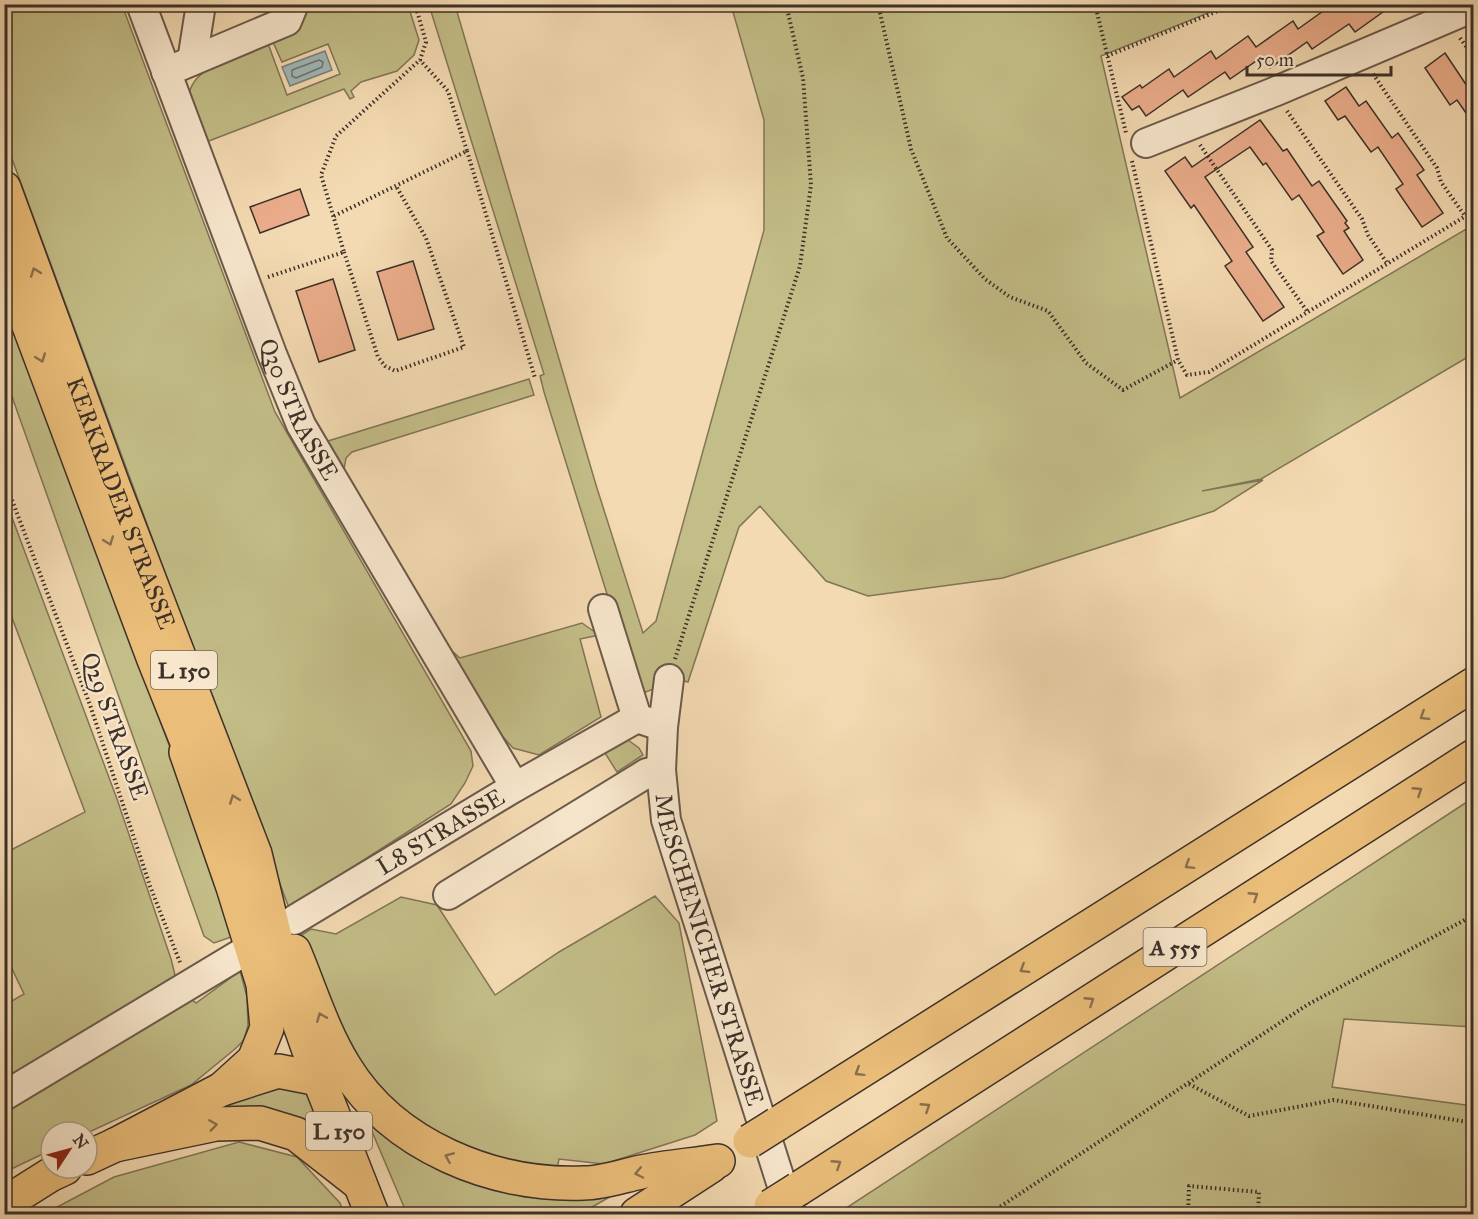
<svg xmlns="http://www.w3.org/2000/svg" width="1478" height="1219" font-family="'IM FELL Great Primer',serif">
<rect width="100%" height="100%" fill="#f4dab2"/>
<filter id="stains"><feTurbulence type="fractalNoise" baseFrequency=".00333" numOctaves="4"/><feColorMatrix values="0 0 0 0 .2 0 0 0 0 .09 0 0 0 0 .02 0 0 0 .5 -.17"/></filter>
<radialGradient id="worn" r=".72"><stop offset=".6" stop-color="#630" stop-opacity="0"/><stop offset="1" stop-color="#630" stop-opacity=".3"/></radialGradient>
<!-- green -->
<path fill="#c3bd87" stroke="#807658" stroke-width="1.5" d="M5,5h117l153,407 196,339 2,15 -8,17 -14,21 -162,104 -284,-768z
M303,5h105l11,35 -5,15 -17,16 -36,11 -10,9 3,6 -4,2 -6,-10 -143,55c-4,-14 -12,-31 -12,-45 -2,-31 54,-47 78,-58l20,54 53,-21 -12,-30 -46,18 -10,-22z
M429,5h26l141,480 47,148 13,-12 108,-391v-110l-33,-115h497l-127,51 79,342 293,-173v129l-212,125 -59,12 61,-11 -49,31 -211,67 -135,18 -42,-15 -66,-75 -21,21 -51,155 -28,-8 -4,14 -10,4 -10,-5 -92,-295 -4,-16 4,-2z
M4,300l227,612 6,23 -23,8 -10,-7 -199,-559z
M529,379l5,16 -182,57 -6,6 -2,11 -16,-28z
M4,496l113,303 54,160 5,20 -158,94 -13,-1v-67l19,-11 -19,-40v-101l80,-41 -80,-213z
M582,623l17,12 -19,4 21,78 -62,38 -26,-7 -24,-27 -37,-70 8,7z
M628,740l11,8 4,7 -26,17 -12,-19z
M1473,798v229l-129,-8 -12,68 141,19v108h-636z
M655,896l24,27 38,198 -22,14 -91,29 -45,-5 -2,10 -52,-4 -66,-26 -66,-54 -42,-71 -31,-78 11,-7 25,5 65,-37 36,8 58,90 64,-43z
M240,971l7,26 1,28 -4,15 -9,9 -44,36 -104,48 -36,-1v18l-46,22v-65l185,-109 6,5z
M305,1085l17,46 -9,-3 -108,-19 47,-23z
M368,1122l87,53 69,22 89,-2 -33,19h-173z
M239,1142l58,15 43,46 4,11h-300l70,-37z"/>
<!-- water -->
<path fill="#a0b8b7" stroke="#78827e" stroke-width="1.5" d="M325,51l7,19 -42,16 -8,-19z"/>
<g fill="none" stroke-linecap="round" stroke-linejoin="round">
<!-- shore -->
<path stroke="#6e7470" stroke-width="1.5" d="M319,60l4,2 -1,5 -26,11 -4,-2v-6z"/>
</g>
<!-- building -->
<path fill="#ebad8b" stroke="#3c3029" stroke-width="1.5" d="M1333,4h61l-39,28 -6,-8 -37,25 -5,-7 -37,26 -8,-11 -32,22 -5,-7 -37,25 -5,-7 -37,26 -7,-10 -7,4 -10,-13 18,-12 2,3 27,-19 5,8 37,-26 5,8 32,-23 8,11 37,-26 5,8z
M1445,53l28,42v28l-16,-23 -7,5 -25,-37z
M1346,87l13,19 7,-5 26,37 6,-5 26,37 -7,5 26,38 -21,14 -26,-38 7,-5 -25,-37 -7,5 -26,-36 -7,4 -13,-19z
M1260,120l23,31 4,-2 25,37 7,-5 28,40 -2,2 4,5 -5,3 19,29 -20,14 -26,-38 7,-4 -25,-37 -7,5 -26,-37 -3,2 -13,-18 -45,30 48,70 -7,5 38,55 -21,14 -38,-55 7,-5 -38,-56 -3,3 -26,-37 20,-14 7,10z
M300,189l9,26 -49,18 -10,-26z
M413,261l21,68 -36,11 -21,-68z
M333,279l22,71 -36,12 -23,-71z"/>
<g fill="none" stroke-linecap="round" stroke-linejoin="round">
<defs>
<g id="minor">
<path id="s1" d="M141,4l131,350 29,71 214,362"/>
<path d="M192,61l9,-57"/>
<path d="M166,72l121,-51 7,-17"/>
<path d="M1146,143l128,-51 200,-85"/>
<path d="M603,609l34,109 18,6"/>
<path id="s2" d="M669,679l-6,48 -2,43 5,50 125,394"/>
<path d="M448,895l199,-122 14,-3"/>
<path id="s3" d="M294,920l221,-133 122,-69"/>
<path d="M4,1096l238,-143"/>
</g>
<path id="major" d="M288,991l31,88 53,135"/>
<g id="highway">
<path id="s4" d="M4,188l109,297 142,369 33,137"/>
<path d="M4,259l149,398 46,115"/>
<path d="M186,752l47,135 30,97 4,44 -13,32 -32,29"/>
<path d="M294,951c16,38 29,81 51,116 48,79 149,120 239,116 19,0 38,-7 57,-11 25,-5 52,-7 77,-11"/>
<path d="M777,1124l697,-440"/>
<path d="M115,1145l101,-21 44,-1 36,11 64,50"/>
<path d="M87,1158l28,-13 107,-56 56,-18 41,8"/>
<path d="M798,1189l676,-433"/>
<path d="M4,1204l46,-29 15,-7"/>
<path d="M637,1214l74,-48"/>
</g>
</defs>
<!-- minor casing -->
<use href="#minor" stroke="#6a5a4b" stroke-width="32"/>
<!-- major casing -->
<use href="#major" stroke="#3c3029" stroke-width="36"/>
<!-- highway casing -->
<use href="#highway" stroke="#3c3029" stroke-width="36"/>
<!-- path -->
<path stroke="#3c3029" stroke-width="4" stroke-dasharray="1.5 3" stroke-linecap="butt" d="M878,4l33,145 36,89 38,41 25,18 38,14 38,52 37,27 55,-30
M1095,4l31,129
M1460,38l14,19
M1107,56l128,-52
M1373,74l64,94 4,14 24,34
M1287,111l75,108 6,16 19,28
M1200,145l72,105 -1,11 36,50
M467,151l68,227
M1132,161l46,199 9,15 22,-3 265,-161
M334,216l133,-65 -19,-60 -28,-31
M344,252l34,105 7,9 10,5 69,-24 -38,-109 -30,-52
M268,277l76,-25 -23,-77 15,-39 84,-76 6,-18 -11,-38
M4,479l86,226 60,181 31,79
M675,659l125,-393 11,-81 -8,-107 -17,-74
M1189,1084l60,32 85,-16 140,23
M989,1214l318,-209 167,-90
M1188,1214l1,-28 70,6 -1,22"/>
<!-- minor -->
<use href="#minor" stroke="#f8e7cd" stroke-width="28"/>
<!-- major -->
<use href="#major" stroke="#eabd79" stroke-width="33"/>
<!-- highway -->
<use href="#highway" stroke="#eabd79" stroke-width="33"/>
<defs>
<path id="highway-bridge" d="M750,1141l27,-17
M771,1206l27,-17"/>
</defs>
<!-- highway-bridge casing -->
<use href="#highway-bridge" stroke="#3c3029" stroke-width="36" stroke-linecap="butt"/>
<!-- highway-bridge -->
<use href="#highway-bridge" stroke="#eabd79" stroke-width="33"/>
</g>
<!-- one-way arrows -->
<defs><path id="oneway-chevron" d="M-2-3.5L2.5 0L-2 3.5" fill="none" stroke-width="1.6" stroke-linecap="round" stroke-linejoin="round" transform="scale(1.5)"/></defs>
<g stroke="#8a6f4d">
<use href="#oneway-chevron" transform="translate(35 272) rotate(-110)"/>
<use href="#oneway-chevron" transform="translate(41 358) rotate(70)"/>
<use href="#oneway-chevron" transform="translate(109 541) rotate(70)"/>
<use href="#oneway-chevron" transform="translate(1424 716) rotate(148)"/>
<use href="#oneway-chevron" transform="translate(1418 791) rotate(-33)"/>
<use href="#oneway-chevron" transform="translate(234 799) rotate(-111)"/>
<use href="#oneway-chevron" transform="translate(1189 865) rotate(148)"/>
<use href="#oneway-chevron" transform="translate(1254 896) rotate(-33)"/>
<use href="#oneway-chevron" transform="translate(1024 969) rotate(148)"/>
<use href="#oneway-chevron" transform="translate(1090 1001) rotate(-33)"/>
<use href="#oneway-chevron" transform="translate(321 1017) rotate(-112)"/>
<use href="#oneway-chevron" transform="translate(859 1072) rotate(148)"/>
<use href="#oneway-chevron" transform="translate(926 1107) rotate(-33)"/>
<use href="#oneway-chevron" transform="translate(213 1125) rotate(-8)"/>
<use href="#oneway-chevron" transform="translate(449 1157) rotate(-157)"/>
<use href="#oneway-chevron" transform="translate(837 1164) rotate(-33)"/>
<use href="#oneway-chevron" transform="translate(639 1173) rotate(168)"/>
</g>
<g text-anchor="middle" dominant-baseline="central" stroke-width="4.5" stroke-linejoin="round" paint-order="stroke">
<!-- shield labels -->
<g fill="#f8e7cd" stroke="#74675a" stroke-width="1.5">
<rect x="151" y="651" width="66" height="38" rx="4.5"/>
<rect x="1143.5" y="928" width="63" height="38" rx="4.5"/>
<rect x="306" y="1112" width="66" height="38" rx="4.5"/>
</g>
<g font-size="22" font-weight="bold" fill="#3c3029">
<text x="184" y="670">L 150</text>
<text x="1175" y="947">A 555</text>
<text x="339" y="1131">L 150</text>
</g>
<!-- street labels -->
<g font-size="24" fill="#3c3029" stroke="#f8e7cd">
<text stroke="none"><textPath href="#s1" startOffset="435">Q30 STRASSE</textPath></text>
<text stroke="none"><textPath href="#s4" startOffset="336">KERKRADER STRASSE</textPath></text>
<text transform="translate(115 726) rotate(70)">Q29 STRASSE</text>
<text stroke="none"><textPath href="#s3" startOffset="171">L8 STRASSE</textPath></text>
<text stroke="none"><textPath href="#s2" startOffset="278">MESCHENICHER STRASSE</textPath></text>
</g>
</g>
<!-- margin -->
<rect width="1478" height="1219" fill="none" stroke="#f4dab2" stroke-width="24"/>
<rect x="6" y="6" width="1466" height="1207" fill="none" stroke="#3c3029" stroke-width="3"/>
<rect x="12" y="12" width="1454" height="1195" fill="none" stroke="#3c3029" stroke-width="1.5"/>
<!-- north arrow -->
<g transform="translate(69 1150) rotate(54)"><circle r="28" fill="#f8e7cd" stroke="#ad9e8b" stroke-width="1.5"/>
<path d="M0-4.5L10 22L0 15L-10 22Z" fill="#8f2418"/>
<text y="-9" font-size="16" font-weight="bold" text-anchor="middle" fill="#3c3029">N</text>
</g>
<!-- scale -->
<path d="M1247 66v9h144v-9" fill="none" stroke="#3c3029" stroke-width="3"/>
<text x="1256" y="66" font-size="18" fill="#3c3029" stroke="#f8e7cd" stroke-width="4.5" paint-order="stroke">50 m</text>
<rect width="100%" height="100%" filter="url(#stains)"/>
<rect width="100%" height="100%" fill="url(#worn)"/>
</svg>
